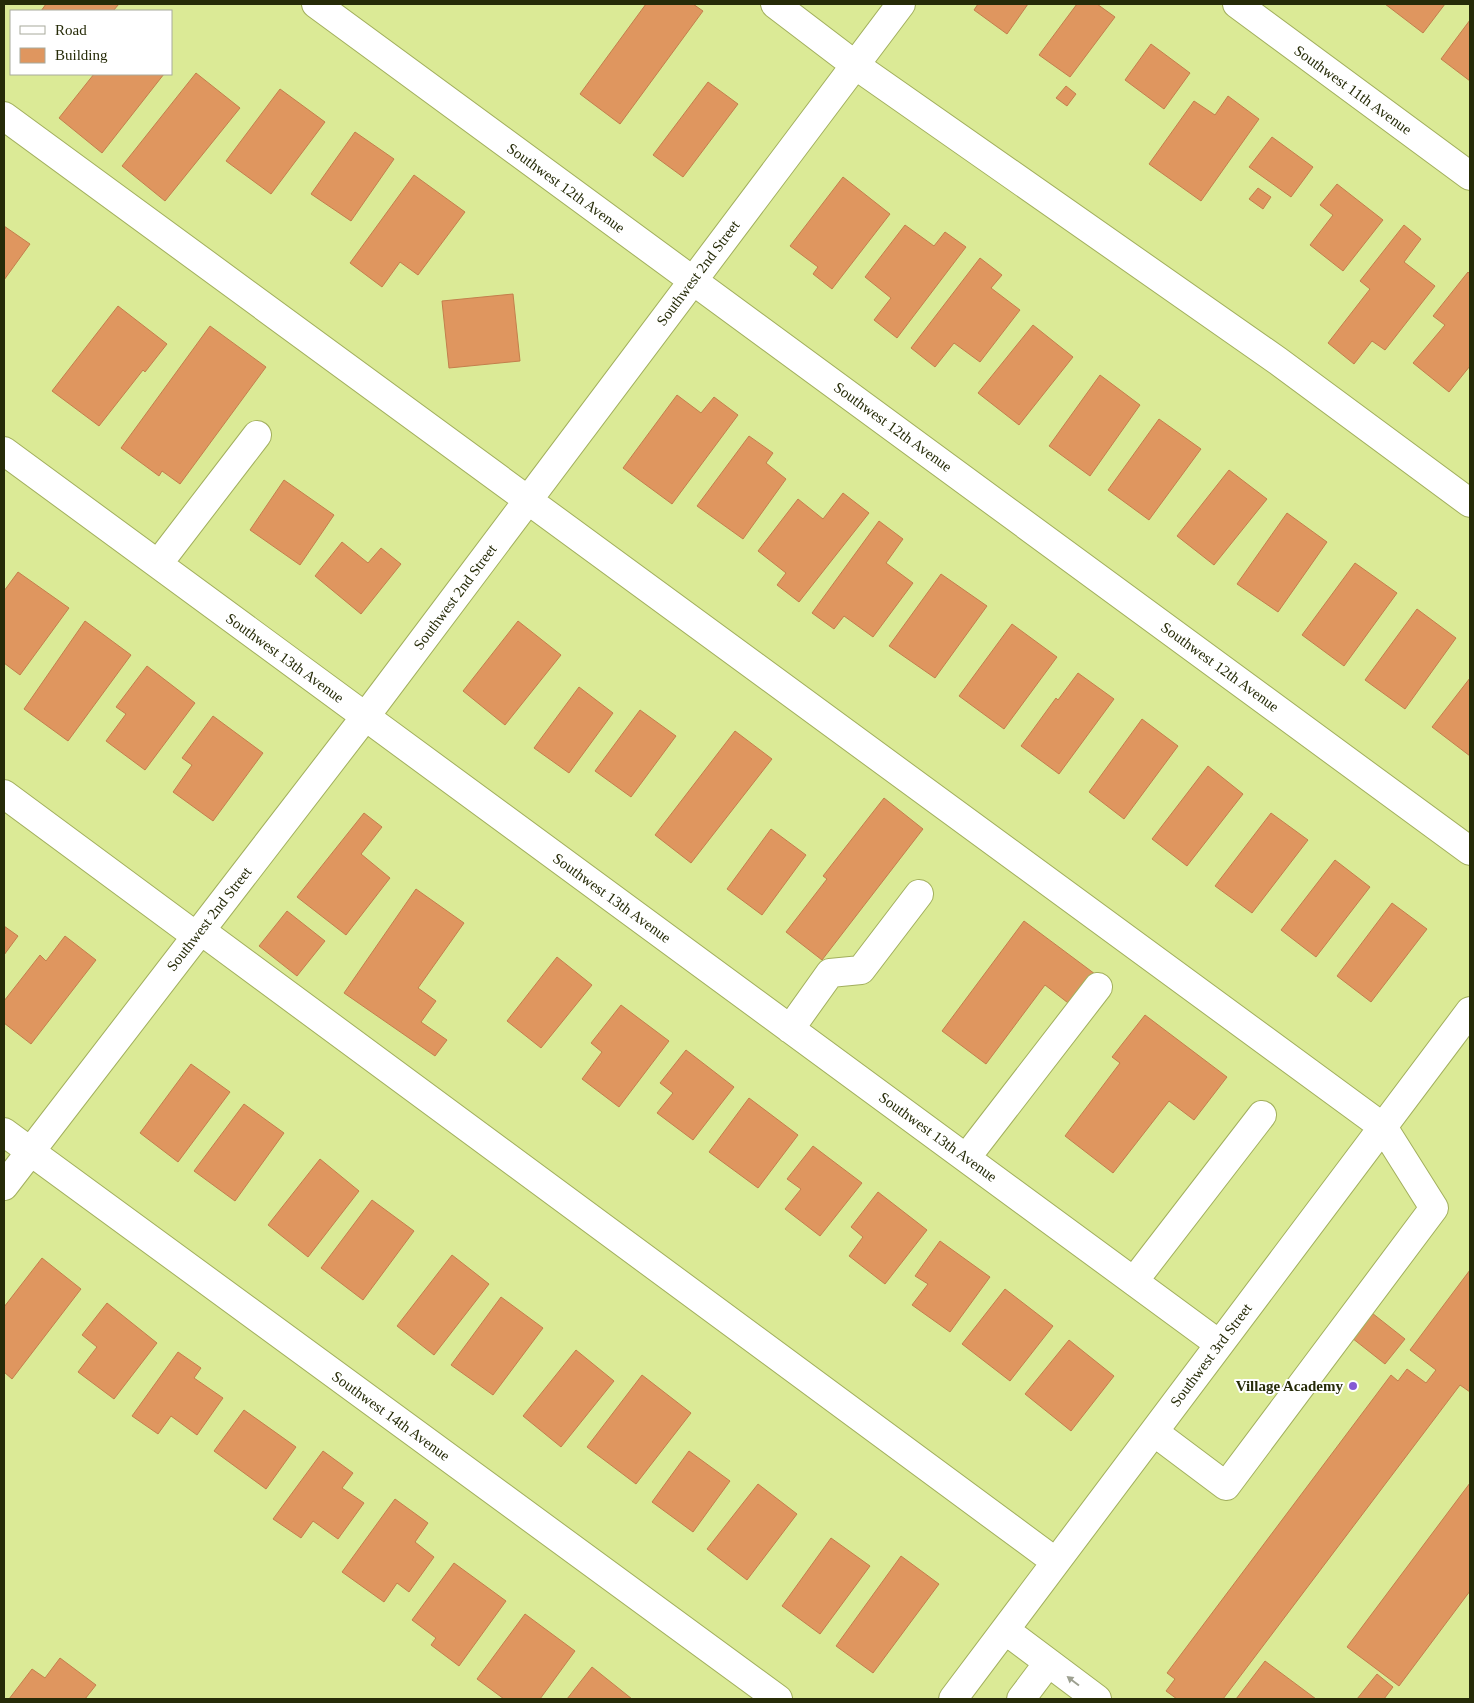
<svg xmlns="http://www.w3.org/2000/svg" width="1474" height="1703" font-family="Georgia,serif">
<rect width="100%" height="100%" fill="#dbea96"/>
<!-- building -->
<path fill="#df965f" stroke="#c37f4c" d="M46,4h73l-6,7h-72z
M646,4h47l10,7 -83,113 -40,-30z
M978,4h50l-21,30 -33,-24z
M1077,4h20l18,13 -45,60 -31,-22z
M1385,4h60l-22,29z
M1470,20v61l-29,-22z
M1151,44l39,29 -26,36 -39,-29z
M196,73l44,35 -75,93 -43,-35z
M94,74h70l-62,79 -43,-35z
M708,82l30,22 -55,73 -30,-22z
M1066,86l10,8 -9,12 -11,-8z
M280,89l45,33 -54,72 -45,-33z
M1228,96l31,23 -58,82 -52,-37 45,-63 21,14z
M355,132l39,27 -43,62 -40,-27z
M1272,137l41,30 -22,30 -42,-30z
M414,175l51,37 -47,63 -18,-13 -18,25 -32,-24z
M843,177l47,37 -58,75 -19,-15 5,-7 -28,-21z
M1337,184l46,36 -40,51 -33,-26 23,-30 -13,-10z
M1258,188l13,9 -8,12 -14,-10z
M905,225l29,21 11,-14 21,15 -69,91 -23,-18 17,-22 -26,-21z
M1404,225l17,14 -17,23 31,24 -50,64 -13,-9 -18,23 -26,-21 42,-54 -10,-8z
M4,226l26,18 -26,36z
M980,258l22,17 -11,13 29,22 -40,52 -26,-19 -19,24 -24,-19z
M1468,272l2,2v92l-21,26 -36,-29 32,-38 -12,-9z
M513,294l7,67 -71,7 -7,-67z
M118,306l49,38 -22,28 -2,-2 -44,56 -47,-35z
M1033,325l40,32 -54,68 -41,-32z
M210,326l56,41 -86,117 -18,-13 -3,5 -38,-28z
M1100,375l40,30 -50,71 -41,-30z
M677,395l24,18 13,-16 24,18 -66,89 -49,-36z
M1159,419l42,30 -52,71 -41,-30z
M749,436l24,17 -7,10 20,16 -43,60 -46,-33z
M1229,470l38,29 -53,66 -37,-29z
M284,480l50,35 -34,50 -50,-35z
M843,493l26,20 -70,89 -22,-17 9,-12 -28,-22 40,-52 25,20z
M1287,513l40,29 -49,70 -41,-28z
M879,521l24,18 -17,24 27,20 -40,54 -29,-21 -10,13 -22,-16z
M342,542l26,21 13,-15 20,16 -40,50 -46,-38z
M1355,563l42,30 -53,73 -42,-31z
M18,572l51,36 -49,67 -16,-12v-72z
M941,574l46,32 -52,72 -46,-32z
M1417,609l39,29 -51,71 -40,-29z
M85,621l46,34 -63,86 -44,-32z
M518,621l43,34 -56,70 -42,-34z
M1012,624l45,33 -53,72 -45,-33z
M147,666l48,37 -50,67 -39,-29 20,-27 -10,-7z
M1078,673l36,26 -55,75 -38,-28 35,-48 2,2z
M1470,678v78l-38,-29z
M579,687l34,26 -44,60 -35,-25z
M640,710l36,26 -45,61 -36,-26z
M213,716l50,37 -50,68 -40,-29 19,-27 -10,-7z
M1142,719l36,27 -54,73 -35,-27z
M735,731l37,28 -81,104 -36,-28z
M1208,766l35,28 -56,72 -35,-27z
M884,798l39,31 -101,131 -36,-28 41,-53 -4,-3z
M364,813l18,14 -21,27 29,24 -44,57 -49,-38z
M1271,813l37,27 -56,73 -37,-27z
M771,829l35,26 -44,60 -35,-26z
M1335,860l35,27 -54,70 -35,-27z
M416,889l48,34 -46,65 18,13 -15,21 26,18 -12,16 -91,-63z
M1392,903l35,26 -56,73 -34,-26z
M287,911l38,30 -28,35 -38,-30z
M1024,921l71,53 -23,32 -27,-21 -59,79 -44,-33z
M4,926l14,10 -14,19z
M65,936l31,24 -65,84 -27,-21v-22l36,-46 6,6z
M557,957l35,28 -51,63 -34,-27z
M621,1005l48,36 -50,66 -37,-28 20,-27 -11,-9z
M1145,1015l82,62 -33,43 -25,-19 -56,72 -48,-37 55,-73 -8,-6z
M686,1050l48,37 -41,53 -36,-27 16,-20 -13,-10z
M191,1064l39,28 -52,70 -38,-29z
M749,1098l49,37 -40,53 -49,-36z
M244,1104l40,29 -49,68 -41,-30z
M813,1146l49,37 -42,53 -35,-27 16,-20 -14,-10z
M320,1159l39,32 -51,66 -40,-32z
M878,1192l49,38 -42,54 -36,-28 14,-19 -12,-10z
M372,1200l42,31 -51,69 -42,-32z
M940,1241l50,36 -40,55 -38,-27 16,-21 -13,-8z
M452,1255l37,29 -55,71 -37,-29z
M42,1258l39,31 -69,90 -8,-7v-65z
M1470,1270v122l-10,-7 -237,314h-46l-11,-8 9,-12 -8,-6 224,-298 7,6 9,-12 19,14 10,-13 -26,-20z
M1005,1289l48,37 -43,55 -48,-37z
M501,1297l42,31 -50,67 -42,-30z
M107,1303l50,40 -43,56 -36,-27 19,-25 -15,-12z
M1372,1313l33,26 -20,25 -33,-26z
M1069,1340l45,36 -43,55 -46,-37z
M576,1350l38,31 -53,66 -38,-31z
M178,1352l23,16 -7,10 29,20 -26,37 -26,-19 -13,18 -26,-18z
M642,1375l49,38 -55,71 -49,-37z
M244,1410l52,37 -30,42 -52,-38z
M323,1451l30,22 -11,15 22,15 -26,36 -25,-18 -12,17 -28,-19z
M689,1451l41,30 -37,51 -41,-30z
M1470,1483v108l-71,95 -52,-39z
M758,1484l39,30 -50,66 -40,-31z
M395,1499l33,24 -13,19 19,15 -25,35 -12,-9 -13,19 -42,-30z
M831,1538l39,28 -50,68 -38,-28z
M901,1556l38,28 -66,89 -37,-27z
M454,1563l52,38 -47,65 -28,-21 5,-7 -24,-18z
M525,1614l50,37 -35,48h-36l-27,-20z
M60,1658l36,27 -11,14h-76l23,-30 13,9z
M1265,1661l51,38h-80z
M592,1667l40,32h-65z
M1377,1674l16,13 -9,12h-27z"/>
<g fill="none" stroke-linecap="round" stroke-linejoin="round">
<defs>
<path id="minor" d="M316,4l1154,847
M775,4l80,61 423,296 192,142
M1237,4l233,172
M4,116l1379,1011 51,81 -208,278 -72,-54
M4,451l1215,893
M158,564l99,-129
M4,794l192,142
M200,930l856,632
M790,1029l40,-56 31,-3 58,-76
M4,1132l774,567
M966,1158l132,-171
M4,1186l361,-469 536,-713
M1134,1281l128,-166
M1005,1630l92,69
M953,1699l517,-688
M1021,1699l27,-36"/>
</defs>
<!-- minor casing -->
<use href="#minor" stroke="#a2af5d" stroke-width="30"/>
<!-- minor -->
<use href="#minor" stroke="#fff" stroke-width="28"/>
</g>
<!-- one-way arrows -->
<defs><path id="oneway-solid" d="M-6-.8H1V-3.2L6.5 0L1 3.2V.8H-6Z" transform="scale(1.25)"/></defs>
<use fill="#9da090" href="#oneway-solid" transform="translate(1073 1681) rotate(-143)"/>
<!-- markers -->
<circle fill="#855ad4" stroke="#fff" stroke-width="2" cx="1353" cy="1386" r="5"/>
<g text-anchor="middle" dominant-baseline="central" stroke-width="4" stroke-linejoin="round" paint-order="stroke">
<!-- street labels -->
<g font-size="15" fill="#262b08" stroke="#fff">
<text transform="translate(1353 90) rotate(36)">Southwest 11th Avenue</text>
<text transform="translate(566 188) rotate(36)">Southwest 12th Avenue</text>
<text transform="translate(698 273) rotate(-53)">Southwest 2nd Street</text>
<text transform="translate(893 427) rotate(36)">Southwest 12th Avenue</text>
<text transform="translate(455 597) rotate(-53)">Southwest 2nd Street</text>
<text transform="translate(285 658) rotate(36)">Southwest 13th Avenue</text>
<text transform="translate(1220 667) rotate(36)">Southwest 12th Avenue</text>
<text transform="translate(612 898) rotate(36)">Southwest 13th Avenue</text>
<text transform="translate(209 919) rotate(-52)">Southwest 2nd Street</text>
<text transform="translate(938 1137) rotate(36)">Southwest 13th Avenue</text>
<text transform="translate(1211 1355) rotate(-53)">Southwest 3rd Street</text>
<text transform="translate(391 1416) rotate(36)">Southwest 14th Avenue</text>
</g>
<!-- poi labels -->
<g font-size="15" font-weight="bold" fill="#262b08" stroke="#fff" text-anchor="end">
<text x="1343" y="1386">Village Academy</text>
</g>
</g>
<!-- border -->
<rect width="1474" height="1703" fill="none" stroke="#262b08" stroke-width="10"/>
<!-- legend -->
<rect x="10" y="10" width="162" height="65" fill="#ffffff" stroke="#a8aa9c"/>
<rect x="20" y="26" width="25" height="8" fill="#ffffff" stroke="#a8aa9c"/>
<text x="55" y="35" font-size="15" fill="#262b08">Road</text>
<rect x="20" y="48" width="25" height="15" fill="#df965f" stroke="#a8aa9c"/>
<text x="55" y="60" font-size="15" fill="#262b08">Building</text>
</svg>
